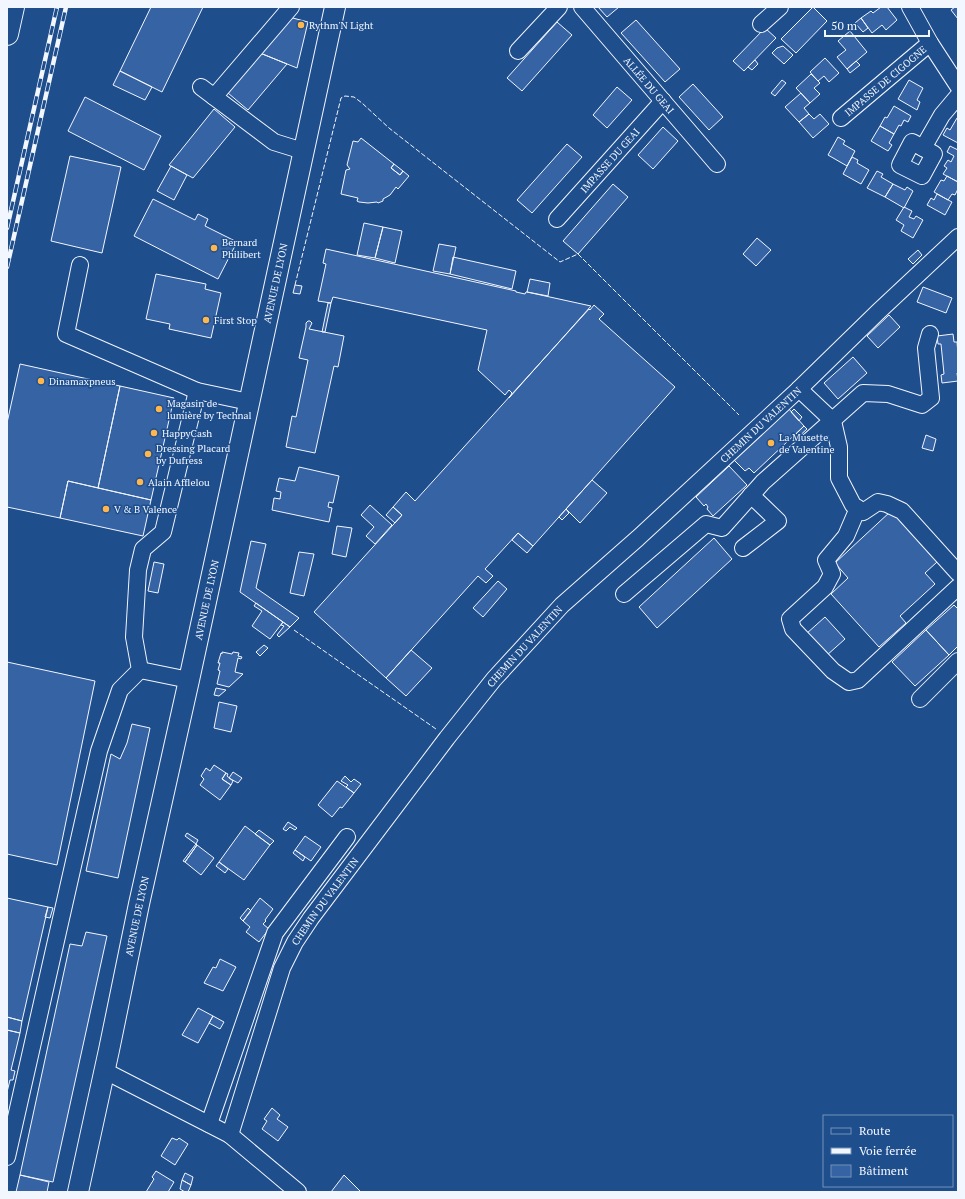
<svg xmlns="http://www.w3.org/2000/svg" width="965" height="1199" font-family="'PT Serif',serif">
<rect width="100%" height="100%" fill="#1f4e8c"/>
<!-- building -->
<path fill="#3563a3" stroke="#f2f6ff" d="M151,7h52l-41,85 -42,-21z
M598,7h21l-12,10z
M813,7l14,14 -31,32 -15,-14z
M881,7h6l10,13 -11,10 -4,-5 -10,8 -11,-15 10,-7 2,2z
M955,7h3v12l-7,-9z
M289,17l19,5 -11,46 -37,-15z
M861,18l7,10 -5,4 -8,-9z
M636,20l44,49 -15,13 -44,-49z
M557,22l15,13 -50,56 -15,-13z
M765,28l11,10 -32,33 -11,-10z
M850,31l17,21 -20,17 -10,-12 9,-7 -8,-9z
M783,46l10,9 -9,9 -12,-11 5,-5z
M260,53l27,11 -39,46 -20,-17z
M825,58l14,15 -10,9 -5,-6 -6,5 -8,-9z
M755,60l3,4 -6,6 -4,-3z
M856,61l4,4 -10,8 -3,-4z
M120,71l32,16 -7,13 -32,-15z
M811,74l9,9 -6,5 6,6 -10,9 -14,-15z
M782,80l4,3 -11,13 -4,-3z
M909,80l14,8 -6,12 3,2 -3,8 -19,-11z
M693,84l30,33 -14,13 -30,-33z
M617,87l15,13 -25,28 -14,-13z
M801,93l9,10 -6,5 5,6 -10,8 -14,-15z
M85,97l76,39 -17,34 -76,-39z
M894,106l17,10 -3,6 -4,-2 -3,6 -2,-1 -5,9 -14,-8 5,-9 2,1z
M214,109l21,18 -42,51 -24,-13z
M809,114l5,5 6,-5 9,10 -16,14 -14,-16z
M957,118h1v25l-15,-8 4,-7 3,2z
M880,126l14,8 -5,9 3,2 -4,6 -17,-10z
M663,127l15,14 -25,28 -15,-14z
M838,137l7,4 -2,3 12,7 -8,15 -19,-11z
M361,138l33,26 -3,4 9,7 3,-4 6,5 -11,13 -2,-2 -6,8 -7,4v2l-5,2 -1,-1 -9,1 -9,-1 -2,-1 1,-3 -17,-4 5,-24 4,-1 -3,-4 6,-24 5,1z
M567,144l15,13 -50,56 -15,-13z
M950,146l8,4v32l-15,-8 4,-6 -3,-2 4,-6 3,2 3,-6 -7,-4z
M70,156l51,11 -19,86 -51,-12z
M852,157l6,3 -1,3 12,7 -8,14 -18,-10z
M394,164l9,7 -3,4 -9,-7z
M171,166l16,9 -13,25 -17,-9z
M877,171l6,3 -2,3 12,7 -8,13 -18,-9z
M947,176l11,6v7l-3,6 -3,-1 -4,6 -14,-8 7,-12 3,1z
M613,184l15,13 -50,57 -15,-13z
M893,184l12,6 2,-3 6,4 -9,17 -19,-11z
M937,194l15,8 -7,13 -18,-10 4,-7 3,2z
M153,199l42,21 3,-6 10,5 -3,7 32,16 -19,37 -84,-43z
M904,207l8,4 -3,6 5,2 2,-3 7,4 -10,18 -12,-7 3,-6 -8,-5z
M364,223l19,4 -8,31 -18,-3z
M383,227l19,4 -7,32 -20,-5z
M757,238l14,12 -15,16 -13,-12z
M439,244l17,3 -6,27 -17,-3z
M326,249l190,42v1l9,2 1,-2h1l64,14 -82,92 3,-5 -3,-3 -4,5 -27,-25 9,-40 -154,-33 -2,6 -13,-2 8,-37 -3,-1z
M918,250l4,5 -9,9 -5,-5z
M453,257l63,14 -4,18 -62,-15z
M156,274l50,10 -1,5 16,4 -10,45 -42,-9 1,-5 -24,-5z
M530,279l20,4 -2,13 -21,-4z
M295,285l7,1 -2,8 -7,-1z
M923,287l29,11 -6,15 -29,-11z
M328,303h3l-6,29h-3z
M594,305l10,9 -5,5 76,68 -142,159 -15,-13 -33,36 8,7 -7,7 -8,-7 -92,102 -72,-66 88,-97 -9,-8 13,-15 9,9 174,-192 1,1z
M889,315l11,12 -22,21 -11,-12z
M308,321h2l2,2 -3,6 35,7 -6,31 -4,-1 -19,87 -29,-6 6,-31 4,1 12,-57 -9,-2 7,-31v-4z
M953,334l1,8h3l1,12v19h-1l1,8 -16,2 -1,-8 3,-1 -3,-30h-3l-1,-8z
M853,357l14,16 -29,26 -14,-16z
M20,364l100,22 -22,102 -30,-7 -8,37 -53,-11v-84z
M120,386l54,12 -23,102 -53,-12z
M788,408l16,18 -50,47 -5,-5 -4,3 -11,-11 4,-4 -1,-1z
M794,409l8,8 -3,4 -8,-9z
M804,426l3,3 -11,10 -2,-3z
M926,435l10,4 -3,12 -11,-3z
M729,466l18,19 -34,31 -6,-7 1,-2 -2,-3 -2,2 -8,-9z
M299,467l40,9 -6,27 -4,-1 -1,5 4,1 -3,14 -57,-12 2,-12 6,1 1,-7 -5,-1 3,-13 16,3z
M592,480l15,13 -27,30 -14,-14z
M68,481l83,19 -8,36 -83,-18z
M370,505l22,20 -17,19 -9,-8 8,-9 -13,-12z
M393,507l9,8 -7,8 -9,-8z
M566,509l3,4 -7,7 -3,-3z
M891,511l46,51 -12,11 10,11 -35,32 6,7 -27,24 -48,-53 17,-16 -13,-15z
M337,526l15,2 -6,29 -14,-3z
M518,533l15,13 -6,7 -15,-13z
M714,538l18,21 -75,69 -18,-21z
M251,541l15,3 -10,44 43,30 -9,9 -50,-35z
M299,552l15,2 -10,42 -14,-3z
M154,562l10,2 -6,29 -10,-2z
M498,581l9,8 -24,28 -10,-9z
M256,603l27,19 -13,17 -18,-13 10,-15 -8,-5z
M954,605l4,4v37l-9,9 -23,-25z
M825,617l20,22 -19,17 -20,-22z
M283,622l7,5 -11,10 -2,-2 7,-9 -3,-1z
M926,630l23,25 -34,31 -23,-24z
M264,645l4,3 -8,8 -4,-4z
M411,650l21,18 -26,28 -20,-18z
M222,652l10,2 1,-2 6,1 -1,3 4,1 -1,2 -3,-1 -3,14 8,2 -14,13 -12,-3 3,-13 -2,-1 2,-7h-2l3,-10 1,1z
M7,662l88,19 -38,184 -50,-11z
M216,688l10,2 -7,6 -5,-1z
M219,702l18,4 -6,26 -17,-4z
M132,724l18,4 -32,150 -32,-7 25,-117 9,5 7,-16z
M214,765l12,8 -4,6 9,6 -11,15 -20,-15 4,-6 -3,-3 5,-8 4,3z
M233,772l9,6 -4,5 -9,-5z
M226,773l2,1 -1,2 6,5 -2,4 -9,-6z
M345,776l6,6 3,-3 7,5 -7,9 -8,-6 2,-2 -7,-4z
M337,781l17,12 -12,15 -2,-1 -8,10 -14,-12z
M288,822l9,6 -2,2 -5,-3 -4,4 -3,-2z
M245,826l25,19 -26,35 -25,-18z
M259,830l15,11 -4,4 -15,-11z
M187,833l11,7 -2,4 -11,-8z
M305,836l16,11 -10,14 -16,-11z
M196,844l1,1 -12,17 -2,-1z
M197,845l17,13 -13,17 -16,-13z
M295,850l10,7 -2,4 -10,-8z
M219,862l9,7 -3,4 -9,-7z
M7,898l41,9 -26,114 -15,-4z
M260,898l13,11 -8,11 1,1 -3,3 6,5 -10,13 -13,-10 4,-5 -7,-6z
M48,907l5,1 -3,10 -5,-1z
M248,908l3,3 -8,10 -3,-3z
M86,932l21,4 -54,246 -33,-7 50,-231 12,2z
M220,959l16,8 -13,24 -19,-8 9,-16 3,1z
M198,1008l15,8 -15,27 -16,-8z
M213,1016l11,6 -4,7 -11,-6z
M7,1017l15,4 -2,12 -13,-3z
M7,1030l13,3 -9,37 4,1 -2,9h-3l-3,12z
M272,1108l8,7 -3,4 11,8 -10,14 -16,-12 5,-8 -3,-2z
M172,1138l5,2 2,-2 9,6 -13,21 -14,-9z
M156,1171l18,11 -6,10h-22l8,-13 -2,-2z
M185,1173l8,4 -2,8 -9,-5z
M20,1175l29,7 -2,10h-31z
M344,1175l17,17h-30z
M182,1180l9,5 -3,7h-3l-5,-3z"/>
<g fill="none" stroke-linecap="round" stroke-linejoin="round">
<defs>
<g id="minor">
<path id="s1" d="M582,7l135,157"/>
<path d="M910,7l20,36 28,43"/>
<path d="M761,24l19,-17"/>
<path d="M518,51l41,-44"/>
<path d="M201,87l73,55 29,9"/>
<path d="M214,97l77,-90"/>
<path id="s2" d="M841,118l89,-75"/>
<path d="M912,142l22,12 -12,22 -22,-11z"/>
<path d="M923,148l19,-33 16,-19"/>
<path id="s3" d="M557,219l106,-118"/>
<path d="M80,265l-14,69 131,57 52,11"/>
<path d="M799,389l34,32 6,26v31l14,27 10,7 15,-10 9,2 15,7 56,62"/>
<path d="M858,508l-12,28 -20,24 6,14 -7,13 -35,32 3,10 40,42 16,11 9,-2 100,-93"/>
<path d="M743,548l35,-27 -27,-26"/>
<path d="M624,594l82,-70 16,4 41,-46 100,-89 25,1 34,11 9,-7 -5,-50 4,-14"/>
<path d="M140,670l49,10"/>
<path d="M920,699l38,-38"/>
<path id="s4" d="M105,1071l125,64 52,-167 13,-26 16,-24 136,-180 47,-59 68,-74 76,-67 161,-149 80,-78 79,-74"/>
<path d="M209,1124l66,-191 72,-96"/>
<path d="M230,1135l68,57"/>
<path d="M7,1157l92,-406 21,-61 20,-20 -6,-33 4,-67 5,-21 20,-17 34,-141"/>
</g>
<g id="major">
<path id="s5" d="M78,1192l31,-142 30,-146 50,-224 146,-673"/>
</g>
<path id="highway" d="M7,34l6,-27"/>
</defs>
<!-- minor casing -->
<use href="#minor" stroke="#f2f6ff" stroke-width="18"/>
<!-- major casing -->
<use href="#major" stroke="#f2f6ff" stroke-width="22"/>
<!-- highway casing -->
<use href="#highway" stroke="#f2f6ff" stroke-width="24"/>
<!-- minor -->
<use href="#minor" stroke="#1f4e8c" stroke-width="16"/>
<!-- major -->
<use href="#major" stroke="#1f4e8c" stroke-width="20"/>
<!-- highway -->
<use href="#highway" stroke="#1f4e8c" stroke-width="22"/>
<defs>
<path id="rail" d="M7,228l50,-221
M7,267l59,-260"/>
</defs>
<!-- rail casing -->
<use href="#rail" stroke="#f2f6ff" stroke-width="4.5"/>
<!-- rail -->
<use href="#rail" stroke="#1f4e8c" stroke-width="3" stroke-dasharray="9" stroke-linecap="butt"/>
<!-- fence -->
<path stroke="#f2f6ff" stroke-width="1" stroke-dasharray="5 2" stroke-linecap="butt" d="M295,285l46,-187 4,-2 9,1 8,6 27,25 171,134 18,-8 161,161
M294,630l142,99"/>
</g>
<!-- markers -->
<g fill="#ffb74d" stroke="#1f4e8c" stroke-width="1.5">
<circle cx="301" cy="25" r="4"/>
<circle cx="214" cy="248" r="4"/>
<circle cx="206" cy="320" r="4"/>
<circle cx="41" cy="381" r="4"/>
<circle cx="159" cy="409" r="4"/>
<circle cx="154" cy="433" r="4"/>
<circle cx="771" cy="443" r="4"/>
<circle cx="148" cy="454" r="4"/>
<circle cx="140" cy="482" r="4"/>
<circle cx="106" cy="509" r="4"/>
</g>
<g text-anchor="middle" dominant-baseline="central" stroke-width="3" stroke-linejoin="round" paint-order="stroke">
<!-- poi labels -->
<g font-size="10" fill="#f2f6ff" stroke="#1f4e8c" text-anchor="start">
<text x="309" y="25">Rythm'N Light</text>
<text x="222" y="242">Bernard<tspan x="222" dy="12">Philibert</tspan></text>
<text x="214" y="320">First Stop</text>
<text x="49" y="381">Dinamaxpneus</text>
<text x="167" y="403">Magasin de<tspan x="167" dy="12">lumière by Technal</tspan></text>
<text x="162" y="433">HappyCash</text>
<text x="779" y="437">La Musette<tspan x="779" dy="12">de Valentine</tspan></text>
<text x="156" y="448">Dressing Placard<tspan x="156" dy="12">by Dufress</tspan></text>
<text x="148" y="482">Alain Afflelou</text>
<text x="114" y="509">V &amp; B Valence</text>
</g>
<!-- street labels -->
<g font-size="10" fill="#f2f6ff" stroke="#1f4e8c">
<text stroke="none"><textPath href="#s2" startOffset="58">IMPASSE DE CIGOGNE</textPath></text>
<text stroke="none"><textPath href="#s1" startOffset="103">ALLÉE DU GEAI</textPath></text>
<text stroke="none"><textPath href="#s3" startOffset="79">IMPASSE DU GEAI</textPath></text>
<text stroke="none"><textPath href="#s5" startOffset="930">AVENUE DE LYON</textPath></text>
<text stroke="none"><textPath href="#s4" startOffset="1043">CHEMIN DU VALENTIN</textPath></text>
<text stroke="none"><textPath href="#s5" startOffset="606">AVENUE DE LYON</textPath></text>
<text stroke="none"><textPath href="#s4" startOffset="719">CHEMIN DU VALENTIN</textPath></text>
<text stroke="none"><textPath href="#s4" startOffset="395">CHEMIN DU VALENTIN</textPath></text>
<text stroke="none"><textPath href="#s5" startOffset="282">AVENUE DE LYON</textPath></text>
</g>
</g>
<!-- border -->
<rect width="965" height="1199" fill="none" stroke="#f2f6ff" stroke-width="16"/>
<!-- legend -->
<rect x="823" y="1115" width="130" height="72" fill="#1f4e8c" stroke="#7391ba"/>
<rect x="831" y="1128" width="20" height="6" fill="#1f4e8c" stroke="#7391ba"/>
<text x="859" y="1135" font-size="12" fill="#f2f6ff">Route</text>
<rect x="831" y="1148" width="20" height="6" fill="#f2f6ff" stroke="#7391ba"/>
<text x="859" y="1155" font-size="12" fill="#f2f6ff">Voie ferrée</text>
<rect x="831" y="1165" width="20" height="12" fill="#3563a3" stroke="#7391ba"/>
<text x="859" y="1175" font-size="12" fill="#f2f6ff">Bâtiment</text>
<!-- scale -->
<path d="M825 30v6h104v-6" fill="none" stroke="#f2f6ff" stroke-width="2"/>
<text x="831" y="30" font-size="12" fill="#f2f6ff" stroke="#1f4e8c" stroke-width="3" paint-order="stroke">50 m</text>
</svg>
